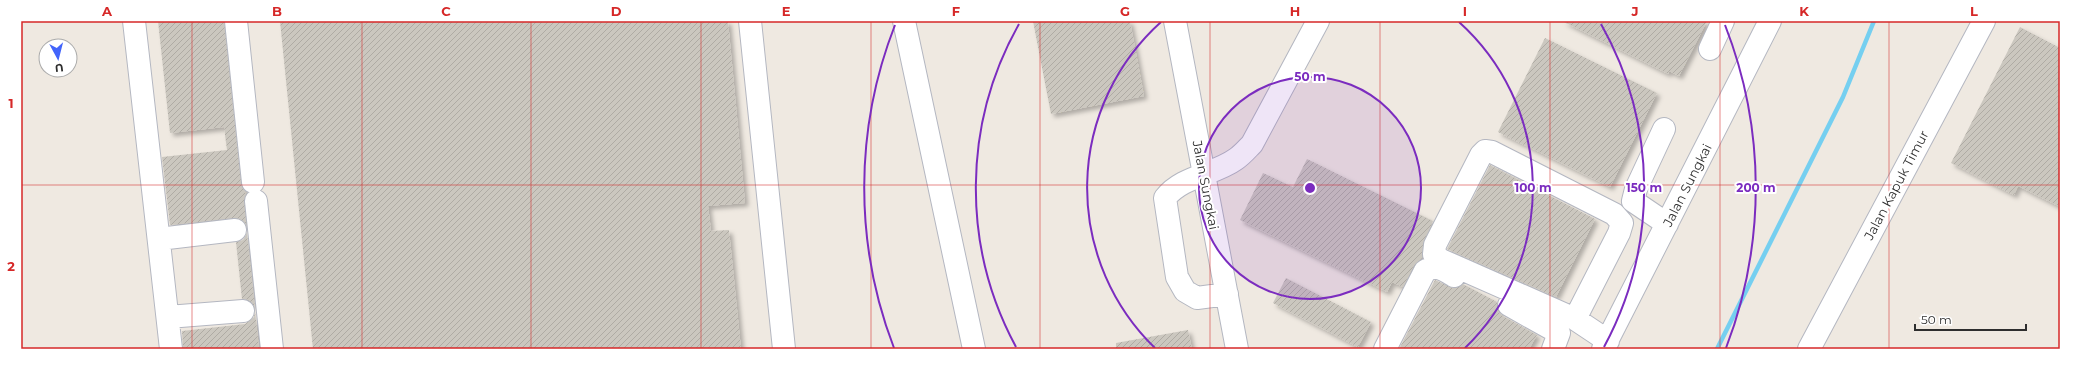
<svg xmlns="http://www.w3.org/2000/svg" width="2081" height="370" font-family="Montserrat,sans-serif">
<defs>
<pattern id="building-hatch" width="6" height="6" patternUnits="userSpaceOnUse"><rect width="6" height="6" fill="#cbc7bf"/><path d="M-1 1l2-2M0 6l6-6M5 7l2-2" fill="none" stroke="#afaba4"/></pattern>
<filter id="shadow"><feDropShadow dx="3.5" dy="3.5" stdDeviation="2" flood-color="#0004"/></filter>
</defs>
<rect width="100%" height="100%" fill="#efe9e1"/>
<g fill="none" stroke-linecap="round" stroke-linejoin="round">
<!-- stream -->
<path stroke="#75cff0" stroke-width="4.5" d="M1717,349l126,-252 31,-76"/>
</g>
<!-- building -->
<path fill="url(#building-hatch)" filter="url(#shadow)" d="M158,21h66l17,162 4,8 1,34 -6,-6 -6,-1 -64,7 -8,-68 65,-7 -3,-23 -54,6z
M280,21h448l17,182 -37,3 3,25 18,-1 12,119h-428z
M1033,21h97l14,75 -93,18z
M1562,21h145l-28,55 -10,-5 -1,3z
M2020,27l40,21v159l-42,-21 -4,9 -63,-32z
M1545,38l112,55 -47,94 -112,-55z
M1307,159l126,62 -10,22 -1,15 -8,7 -11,22 -11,-5 -5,10 -147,-72 23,-47 30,14z
M1490,165l105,54 -39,78 -109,-48z
M247,233l8,76 -6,-9 -7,-1 -6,-57 7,-2z
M1286,278l85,44 -13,25 -85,-44z
M1435,280l18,8 10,-4 34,18 1,9 5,5 34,19 -8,14h-130z
M255,311l4,38h-76l-1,-18 63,-7 9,-7z
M1188,330l4,19h-76v-6z"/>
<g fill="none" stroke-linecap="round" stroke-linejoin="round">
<defs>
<path id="minor" d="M134,21l37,328
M236,21l17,161
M750,21l34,328
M904,21l70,328
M1175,21l62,328
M1710,49l13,-28
M1664,129l-28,60 -3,12 34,23
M256,201l16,148
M159,239l76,-9
M1227,294l-30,4 -12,-7 -8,-14 -12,-79c17,-22 49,-23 71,-39 6,-4 11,-10 16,-15l66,-123
M1509,305l50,28 -6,16
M168,317l75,-6
M1575,319l44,-86 3,-10 -8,-9 -122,-62 -7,-1 -4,4 -46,90 -1,9 7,6 134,59 33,22
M1385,349l40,-78c11,-7 19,-1 29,5
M1603,349l167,-328
M1809,349l175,-328"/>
</defs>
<!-- minor casing -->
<use href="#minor" stroke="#b4b7c1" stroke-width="24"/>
<!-- minor -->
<use href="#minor" stroke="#fff" stroke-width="22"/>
</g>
<!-- grid -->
<path fill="none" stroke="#d62828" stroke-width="1" stroke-opacity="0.55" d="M192,21v328M362,21v328M531,21v328M701,21v328M871,21v328M1040,21v328M1210,21v328M1380,21v328M1550,21v328M1720,21v328M1889,21v328M21,185h2039"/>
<!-- distance rings -->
<circle cx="1310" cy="188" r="111" fill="#7b2cbf" fill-opacity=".12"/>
<g fill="none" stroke="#7b2cbf" stroke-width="2">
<circle cx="1310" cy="188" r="111"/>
<path d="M1155 348A223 223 0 0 1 1161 22M1459 22A223 223 0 0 1 1465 348"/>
<path d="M1016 347A334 334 0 0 1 1019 24M1601 24A334 334 0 0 1 1604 347"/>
<path d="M894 348A446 446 0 0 1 895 25M1725 25A446 446 0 0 1 1726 348"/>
</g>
<g text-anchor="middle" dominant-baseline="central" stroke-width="4" stroke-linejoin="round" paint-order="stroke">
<!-- street labels -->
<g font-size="13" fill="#2e2e2e" stroke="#fff">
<text transform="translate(1206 185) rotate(79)">Jalan Sungkai</text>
<text transform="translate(1687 185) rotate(-63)">Jalan Sungkai</text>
<text transform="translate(1896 185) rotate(-62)">Jalan Kapuk Timur</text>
</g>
</g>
<circle cx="1310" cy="188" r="6" fill="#7b2cbf" stroke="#fff" stroke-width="2"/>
<g font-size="12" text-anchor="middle" font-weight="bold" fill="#7b2cbf" stroke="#fff" stroke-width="4" stroke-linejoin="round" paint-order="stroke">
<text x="1310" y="81">50 m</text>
<text x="1533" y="192">100 m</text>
<text x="1644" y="192">150 m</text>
<text x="1756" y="192">200 m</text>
</g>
<!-- border -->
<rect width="2081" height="370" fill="none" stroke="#ffffff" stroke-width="44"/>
<!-- north arrow -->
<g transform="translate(58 58) rotate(173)"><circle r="19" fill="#ffffff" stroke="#ababab"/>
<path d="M0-3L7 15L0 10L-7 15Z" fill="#4264fb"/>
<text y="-6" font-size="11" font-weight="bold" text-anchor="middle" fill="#2e2e2e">U</text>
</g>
<!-- scale -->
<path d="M1915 324v6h111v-6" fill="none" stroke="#2e2e2e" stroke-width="2"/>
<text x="1921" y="324" font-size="12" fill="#2e2e2e" stroke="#ffffff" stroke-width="3" paint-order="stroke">50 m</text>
<rect x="22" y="22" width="2037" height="326" fill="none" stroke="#d62828" stroke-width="1.5"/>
<g font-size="13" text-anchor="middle" font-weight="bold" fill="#d62828">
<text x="107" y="16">A</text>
<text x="277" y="16">B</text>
<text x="446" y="16">C</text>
<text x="616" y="16">D</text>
<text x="786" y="16">E</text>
<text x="956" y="16">F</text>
<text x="1125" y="16">G</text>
<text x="1295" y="16">H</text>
<text x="1465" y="16">I</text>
<text x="1635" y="16">J</text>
<text x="1804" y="16">K</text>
<text x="1974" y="16">L</text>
<text x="11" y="108">1</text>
<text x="11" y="271">2</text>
</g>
</svg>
